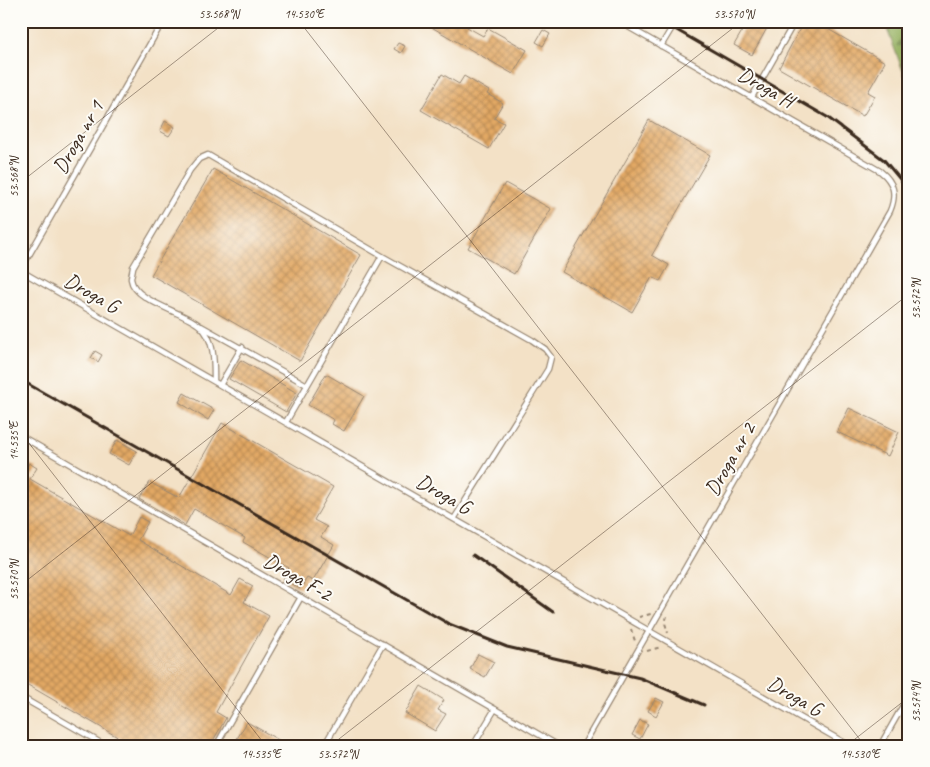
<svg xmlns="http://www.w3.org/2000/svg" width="930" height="767" font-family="Caveat,sans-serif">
<defs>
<pattern id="forest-firs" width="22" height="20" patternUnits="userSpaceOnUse" patternTransform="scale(1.25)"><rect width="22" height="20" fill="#98b264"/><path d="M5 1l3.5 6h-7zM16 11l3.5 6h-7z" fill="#7d9152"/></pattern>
<pattern id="building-cross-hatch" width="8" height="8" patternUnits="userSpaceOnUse" patternTransform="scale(1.25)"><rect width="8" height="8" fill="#e2a864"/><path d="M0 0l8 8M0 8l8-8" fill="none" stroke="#b88952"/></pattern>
</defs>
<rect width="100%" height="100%" fill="#fdfcf7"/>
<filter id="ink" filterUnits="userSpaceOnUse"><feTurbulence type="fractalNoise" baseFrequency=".02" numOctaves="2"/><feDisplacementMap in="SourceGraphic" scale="10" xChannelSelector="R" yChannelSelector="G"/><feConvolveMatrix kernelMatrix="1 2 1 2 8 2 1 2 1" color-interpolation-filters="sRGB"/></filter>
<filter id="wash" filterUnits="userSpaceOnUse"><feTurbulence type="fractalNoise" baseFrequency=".0096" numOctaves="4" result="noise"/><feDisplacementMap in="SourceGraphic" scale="20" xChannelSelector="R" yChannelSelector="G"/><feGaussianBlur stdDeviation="1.12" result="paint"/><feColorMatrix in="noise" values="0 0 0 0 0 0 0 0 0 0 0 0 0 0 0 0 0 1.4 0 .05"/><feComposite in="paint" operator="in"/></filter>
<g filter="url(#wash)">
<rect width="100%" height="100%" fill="#f3e1c6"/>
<!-- forest -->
<path fill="url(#forest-firs)" stroke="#6a6e41" d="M884,21h20l5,15v51z"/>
<g id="blocks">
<!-- building -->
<path fill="url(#building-cross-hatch)" d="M421,21h49l-3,6 16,9 5,-8 39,22 -14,24z
M748,21h23l-19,34 -18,-10z
M804,21h10l71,41 -17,30 7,4 -12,20 -84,-48z
M543,30l7,4 -7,12 -7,-4z
M398,43l7,3 -4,7 -7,-4z
M442,74l17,10 5,-8 25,15 -2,3 16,9 -9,15 10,5 -15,26 -68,-39z
M649,120l61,35 -58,100 17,10 -9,16 -8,-4 -20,35 -70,-40z
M165,121l10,6 -6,9 -9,-5z
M213,169l148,86 -61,106 -149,-86z
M505,183l46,26 -37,65 -46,-26z
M95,351l7,4 -4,7 -7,-4z
M241,360l56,33 -11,19 -57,-33z
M326,374l38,22 -20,35 -12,-7 2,-4 -26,-15z
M184,393l30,17 -6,10 -29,-18z
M849,408l50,24 -11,24 -51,-24z
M222,423l111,64 -19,33 13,7 -6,10 13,8 -21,36 -6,-3 -7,11 -17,-10 6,-11 -46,-26 2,-4 -51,-29 -9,16 -46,-26 10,-17 30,16z
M117,440l20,11 -8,14 -20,-11z
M29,463l8,5 -7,11 99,57 10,-19 9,5 -10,18 93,55 9,-16 13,7 -9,16 25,14 -53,96 10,6 -16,28h-77l-112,-65v-203z
M478,654l16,8 -9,15 -15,-8z
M421,686l23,14 -6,10 8,4 -11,17 -30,-18z
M656,698l8,4 -8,14 -8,-5z
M640,720l8,4 -8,15 -8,-4z
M247,722l42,24h-46l-8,-4z"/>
</g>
</g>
<g filter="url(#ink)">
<use href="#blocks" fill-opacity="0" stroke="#978672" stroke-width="1"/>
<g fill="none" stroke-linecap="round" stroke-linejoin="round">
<defs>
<path id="service" d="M661,46l15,-25
M752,97l43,-76
M382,256l150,84 13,9 6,8 -3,12 -94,150
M21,269l142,-248
M21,271l829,475
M201,326l106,59
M214,381c0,-18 1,-42 -14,-55 -15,-14 -66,-24 -69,-47 0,-4 2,-9 2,-12l57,-97 9,-11 9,-4 174,101 -96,166
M220,385l22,-38
M21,436l538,310
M21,697l85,49
M216,746l85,-149
M324,746l59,-102
M473,746l22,-37
M583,746l307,-535c7,-17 4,-29 -10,-40l-262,-150
M880,746l29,-51"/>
</defs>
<!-- service casing -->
<use href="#service" stroke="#978672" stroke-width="7"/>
<!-- path -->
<path stroke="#978672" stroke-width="2" stroke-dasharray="4 4" stroke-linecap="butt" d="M667,616l-2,7 3,10
M639,617l12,-3
M631,629l4,12
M647,651l14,-4"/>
<!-- service -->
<use href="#service" stroke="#fff" stroke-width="4.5"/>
<!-- rail -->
<path stroke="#3b2a1e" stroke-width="3" d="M661,21l166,96 57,43 25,30
M21,380l428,244 58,23 133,31 64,27
M473,555l80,57"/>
</g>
</g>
<!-- ticks -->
<path fill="none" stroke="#3b2a1e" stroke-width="1" stroke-opacity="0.45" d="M299,21l566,725M898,21l11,13M21,182l206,-161M21,433l245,313M21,585l721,-564M330,746l579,-452M846,746l63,-49"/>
<g text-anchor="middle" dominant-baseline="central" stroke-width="4" stroke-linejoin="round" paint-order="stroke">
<!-- street labels -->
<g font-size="21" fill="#3b2a1e" stroke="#fdfcf7">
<text transform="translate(766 87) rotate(30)">Droga H</text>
<text transform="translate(78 137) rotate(-60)">Droga nr 1</text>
<text transform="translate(92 293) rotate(30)">Droga G</text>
<text transform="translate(730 459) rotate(-60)">Droga nr 2</text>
<text transform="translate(444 494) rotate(30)">Droga G</text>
<text transform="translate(298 577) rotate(30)">Droga F-2</text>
<text transform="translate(795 696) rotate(30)">Droga G</text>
</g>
</g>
<!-- margin -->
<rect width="930" height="767" fill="none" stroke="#fdfcf7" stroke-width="55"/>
<rect x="28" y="28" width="874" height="712" fill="none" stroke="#3b2a1e" stroke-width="2"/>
<g font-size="12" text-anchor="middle" fill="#3b2a1e">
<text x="219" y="18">53.568°N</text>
<text x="304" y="18">14.530°E</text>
<text x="734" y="18">53.570°N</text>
<text transform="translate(14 177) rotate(-90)" y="4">53.568°N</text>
<text transform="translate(916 299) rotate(-90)" y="4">53.572°N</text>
<text transform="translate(14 441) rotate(-90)" y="4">14.535°E</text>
<text transform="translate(14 580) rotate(-90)" y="4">53.570°N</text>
<text transform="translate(916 702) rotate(-90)" y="4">53.574°N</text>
<text x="261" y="758">14.535°E</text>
<text x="338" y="758">53.572°N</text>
<text x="860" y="758">14.530°E</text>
</g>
</svg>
